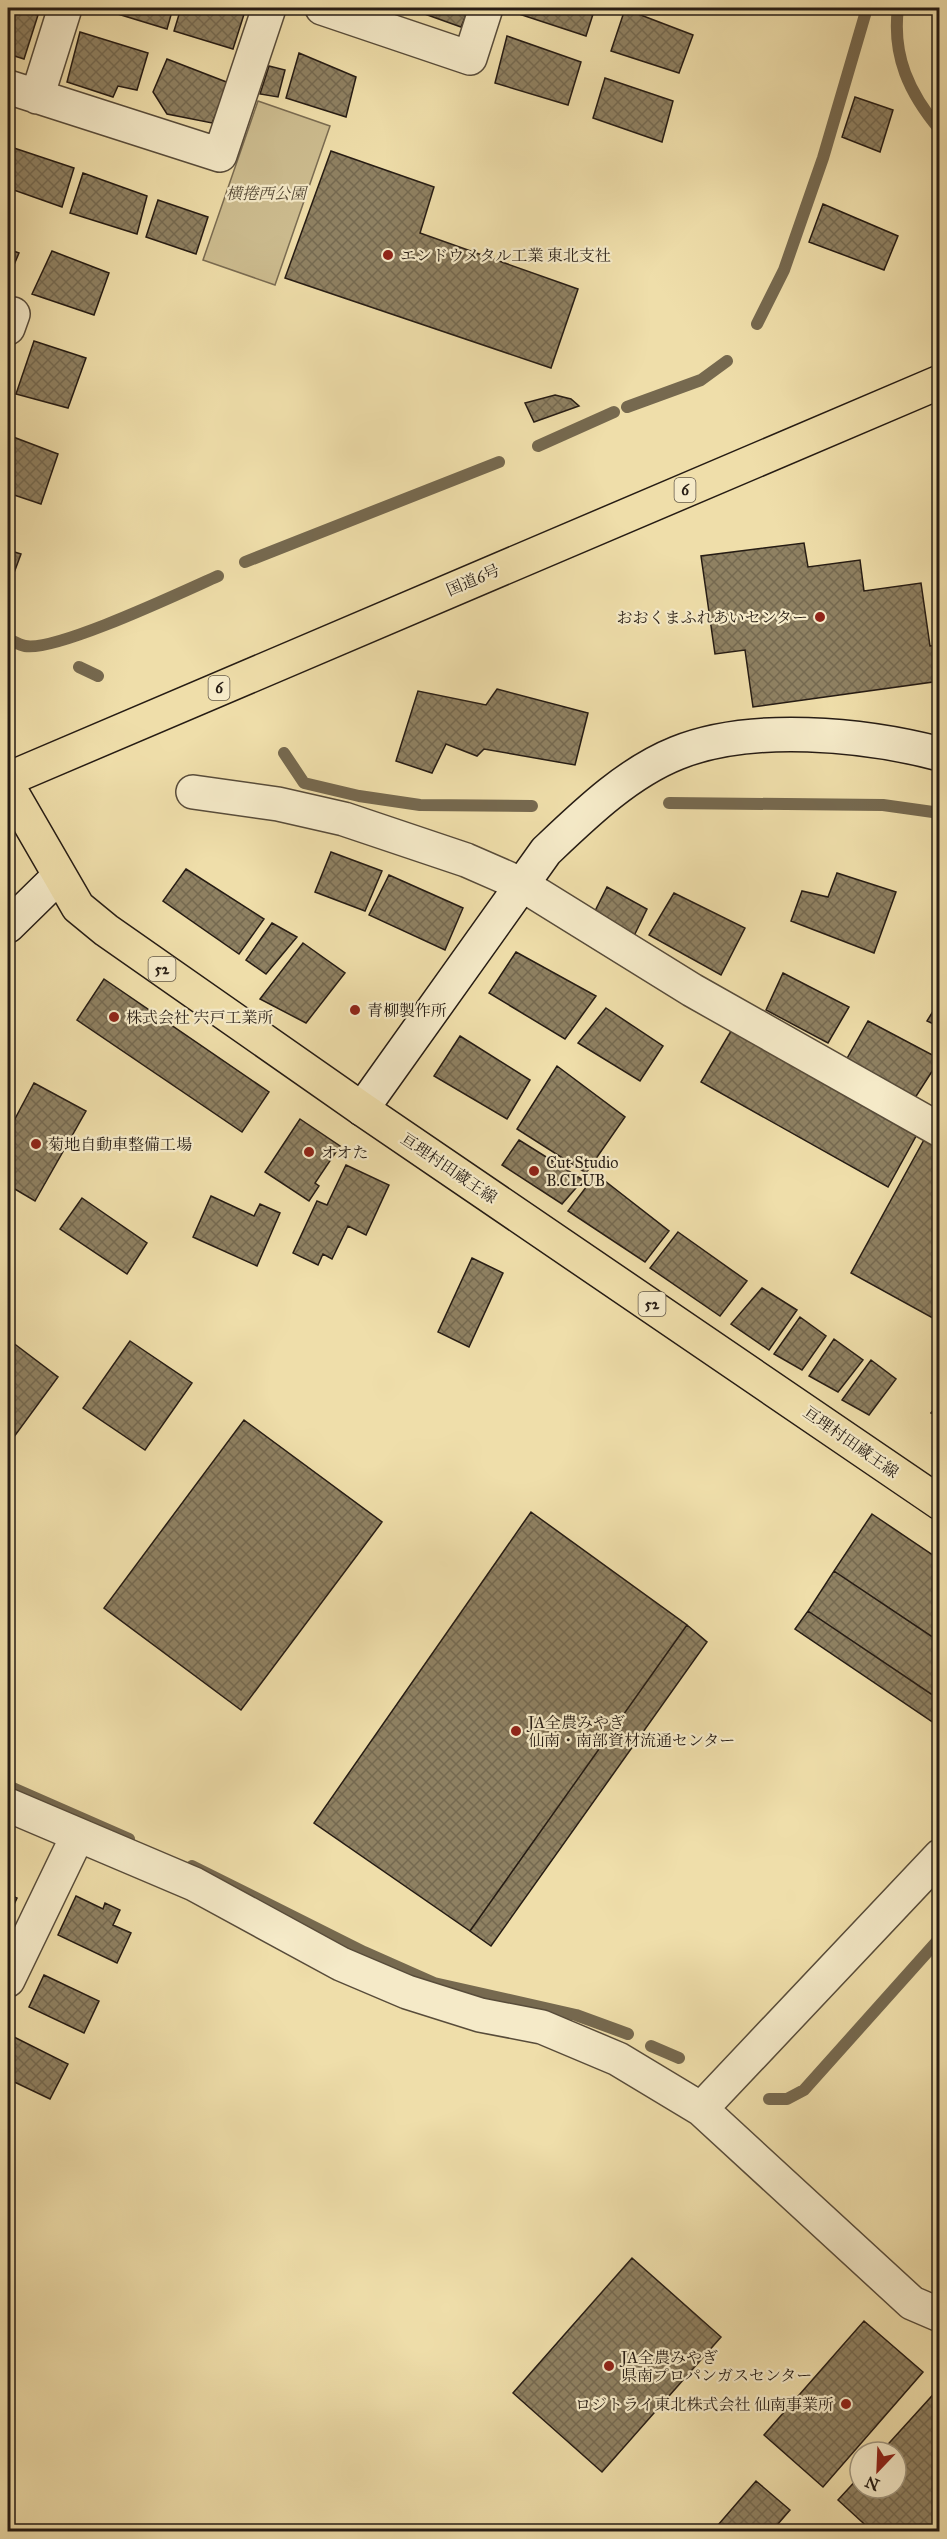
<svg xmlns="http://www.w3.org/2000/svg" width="947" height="2539" font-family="'IM FELL Great Primer','Noto Serif JP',serif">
<defs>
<pattern id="building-cross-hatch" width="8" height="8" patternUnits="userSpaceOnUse" patternTransform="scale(1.5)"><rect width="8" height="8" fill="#8f8162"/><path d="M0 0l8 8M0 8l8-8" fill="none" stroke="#756950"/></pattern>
</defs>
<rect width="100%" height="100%" fill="#efdeaa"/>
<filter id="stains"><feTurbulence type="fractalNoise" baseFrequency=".00333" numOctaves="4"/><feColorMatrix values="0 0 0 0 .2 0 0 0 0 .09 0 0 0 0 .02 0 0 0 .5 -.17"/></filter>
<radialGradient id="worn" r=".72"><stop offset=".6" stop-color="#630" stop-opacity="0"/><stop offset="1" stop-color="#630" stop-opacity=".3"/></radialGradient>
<!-- park -->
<path fill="#cdbd90" stroke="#7a6c52" stroke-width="1.5" d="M258,101l72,25 -55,159 -72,-25z"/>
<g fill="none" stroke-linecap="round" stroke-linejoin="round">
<!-- stream -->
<path stroke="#76694f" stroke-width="12" d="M898,8c-6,48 11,85 42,122
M757,324l27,-54 39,-112 44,-150
M627,407l74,-27 26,-19
M538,446l76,-34
M245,562l254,-100
M8,639c5,2 11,6 17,7 31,6 159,-55 193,-70
M79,667l19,9
M284,753l20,30 55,13 61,9 112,1
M669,803l214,2 57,8
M8,1786l121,53
M192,1866l172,86 70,31 142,32 52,19
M651,2046l28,12
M769,2099h18l17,-9 136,-152"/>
</g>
<!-- building -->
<path fill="url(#building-cross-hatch)" stroke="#261c14" stroke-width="1.5" d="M8,8l30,7 -14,44 -16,-5z
M98,8h75l-6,21z
M181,8h65l-13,41 -59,-18z
M408,8h61l-8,19z
M521,8h74l-9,28 -67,-22z
M625,9l68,26 -14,38 -68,-22z
M80,32l68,21 -11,37 -19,-4 -5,11 -46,-15z
M507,36l74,26 -13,43 -73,-22z
M299,53l57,24 -10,40 -60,-19z
M167,59l62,24 -17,40 -45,-9 -14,-22z
M269,66l16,4 -7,27 -18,-3z
M605,78l68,23 -11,41 -69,-24z
M855,97l38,13 -13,42 -38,-15z
M8,146l66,22 -12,39 -54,-19z
M331,151l103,36 -14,46 158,56 -27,79 -266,-90z
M83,173l64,23 -10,38 -67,-21z
M158,200l50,17 -12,37 -50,-17z
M823,204l75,32 -14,34 -75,-28z
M8,249l11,4 -11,26z
M52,251l57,22 -15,42 -62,-21z
M34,341l52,17 -18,50 -52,-14z
M555,395l16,4 8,7 -45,16 -9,-19z
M8,435l50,19 -17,50 -33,-11z
M804,543l4,24 52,-7 4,31 57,-8 9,63 10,-1v36l-187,26 -8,-57 -30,4 -14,-98z
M8,550l13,4 -13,35z
M497,689l91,24 -13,52 -91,-16 -7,7 -31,-12 -14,29 -36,-12 22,-70 68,14z
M331,852l51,19 -17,40 -50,-19z
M186,869l78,50 -25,35 -76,-53z
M837,873l59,19 -22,61 -83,-32 11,-30 26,6z
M389,875l74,33 -18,42 -76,-35z
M607,887l40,22 -14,29 -39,-25z
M674,893l71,35 -24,47 -72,-40z
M272,923l25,14 -31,37 -20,-14z
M303,943l42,30 -39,50 -46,-24z
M516,952l80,44 -31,43 -76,-46z
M783,973l66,34 -21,36 -62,-33z
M104,979l165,113 -27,40 -165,-112z
M940,1000v27l-13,-6z
M606,1008l57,38 -23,35 -62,-38z
M868,1021l72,38 -27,42 -68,-39z
M734,1026l186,103 -32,58 -187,-105z
M460,1036l70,44 -23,39 -73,-43z
M557,1066l68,51 -39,56 -69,-44z
M34,1083l52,28 -51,90 -27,-16v-53z
M300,1119l40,27 -25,37 4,3 -10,15 -44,-29z
M925,1138l15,8v176l-89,-49z
M519,1140l64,40 -21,24 -60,-39z
M346,1165l43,20 -23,50 -18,-9 -16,33 -9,-5 -5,11 -25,-12 24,-52 10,4z
M596,1174l73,57 -24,31 -77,-51z
M211,1196l43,20 6,-12 20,9 -23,53 -64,-29z
M82,1198l65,45 -20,31 -67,-45z
M678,1232l69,49 -27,35 -70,-48z
M472,1258l31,15 -34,74 -31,-15z
M762,1288l35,22 -28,40 -38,-26z
M800,1317l26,19 -24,34 -28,-16z
M8,1339l50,38 -50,68z
M834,1339l29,21 -25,32 -29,-16z
M130,1341l62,42 -47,67 -62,-42z
M871,1360l25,19 -27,36 -27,-15z
M940,1401v16l-9,-4z
M244,1420l138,102 -141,188 -137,-102z
M531,1512l156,113 -217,306 -156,-108z
M872,1514l68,46v82l-106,-71z
M834,1571l106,71v58l-132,-89z
M808,1611l132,89v27l-145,-98z
M687,1625l20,17 -216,304 -21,-15z
M8,1894l9,4 -9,19z
M76,1896l27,13 2,-6 15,7 -7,15 18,8 -14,30 -59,-28z
M44,1975l55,26 -15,32 -55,-26z
M8,2034l60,30 -18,35 -42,-20z
M632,2258l89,79 -119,135 -89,-79z
M864,2321l59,51 -100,115 -59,-52z
M940,2387v145h-67l-35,-32 22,-24v12h36v-36h-15z
M756,2481l34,29 -19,22h-59z"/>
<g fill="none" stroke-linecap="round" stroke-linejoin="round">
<defs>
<path id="street" d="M322,8l148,50 16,-50
M8,87l212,68 49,-147
M37,97l28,-89
M8,328l5,-14
M193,792l85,12 66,15 122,41 55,24 171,106 248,140
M8,1805l186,79 147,80 66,28 73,23 62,12 76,32 83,50
M940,1856l-239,253 211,194 28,12
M8,1980l69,-143"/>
<path id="secondary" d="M8,926l51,-50
M362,1109l184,-258c39,-37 81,-78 131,-98 74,-30 187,-19 263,1"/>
<path id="primary" d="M8,786l70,121 28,23 256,179 578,394"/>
<path id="highway" d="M8,779l932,-397"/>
</defs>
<!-- street casing -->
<use href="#street" stroke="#584c3a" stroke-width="36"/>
<!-- secondary casing -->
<use href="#secondary" stroke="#261c14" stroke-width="36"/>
<!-- primary casing -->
<use href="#primary" stroke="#261c14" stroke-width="36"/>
<!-- highway casing -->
<use href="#highway" stroke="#261c14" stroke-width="36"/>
<!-- street -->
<use href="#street" stroke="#f5eac8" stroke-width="33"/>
<!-- secondary -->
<use href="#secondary" stroke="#f5eac8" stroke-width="33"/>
<!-- primary -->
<use href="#primary" stroke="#efdeaa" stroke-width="33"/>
<!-- highway -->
<use href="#highway" stroke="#efdeaa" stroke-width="33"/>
</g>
<!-- markers -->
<g fill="#8f2418" stroke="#f5eac8" stroke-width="2">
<circle cx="388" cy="255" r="6"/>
<circle cx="820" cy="617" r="6"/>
<circle cx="355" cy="1010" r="6"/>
<circle cx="114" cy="1017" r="6"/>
<circle cx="36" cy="1144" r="6"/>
<circle cx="309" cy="1152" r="6"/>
<circle cx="534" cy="1171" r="6"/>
<circle cx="516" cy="1731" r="6"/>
<circle cx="609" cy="2366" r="6"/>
<circle cx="846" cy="2404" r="6"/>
</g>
<g text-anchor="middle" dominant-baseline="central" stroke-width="4.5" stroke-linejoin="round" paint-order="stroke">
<!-- shield labels -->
<g fill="#f5eac8" stroke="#645a4a" stroke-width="1.5">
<rect x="674.5" y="478" width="21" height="24" rx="4.5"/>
<rect x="208.5" y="676" width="21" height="24" rx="4.5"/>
<rect x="148.5" y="957" width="27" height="24" rx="4.5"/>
<rect x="638.5" y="1292" width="27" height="24" rx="4.5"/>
</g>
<g font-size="15" font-weight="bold" fill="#261c14">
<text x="685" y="490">6</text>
<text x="219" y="688">6</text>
<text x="162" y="969">52</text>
<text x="652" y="1304">52</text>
</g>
<!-- park labels -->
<g font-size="16" font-style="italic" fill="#584c39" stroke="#f5eac8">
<text x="266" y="193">横捲西公園</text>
</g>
<!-- poi labels -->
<g font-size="16" fill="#261c14" stroke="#f5eac8" text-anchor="start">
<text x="400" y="255">エンドウメタル工業 東北支社</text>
<text x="808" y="617" text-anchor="end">おおくまふれあいセンター</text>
<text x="367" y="1010">青柳製作所</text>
<text x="126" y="1017">株式会社 宍戸工業所</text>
<text x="48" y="1144">菊地自動車整備工場</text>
<text x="321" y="1152">オオた</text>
<text x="546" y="1162">Cut Studio<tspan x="546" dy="18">B.CLUB</tspan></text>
<text x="528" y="1722">JA全農みやぎ<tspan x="528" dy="18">仙南・南部資材流通センター</tspan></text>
<text x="621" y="2357">JA全農みやぎ<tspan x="621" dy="18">県南プロパンガスセンター</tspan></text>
<text x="834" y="2404" text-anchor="end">ロジトライ東北株式会社 仙南事業所</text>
</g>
<!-- street labels -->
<g font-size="16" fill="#261c14" stroke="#f5eac8">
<text transform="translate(473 580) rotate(-23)">国道6号</text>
<text transform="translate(449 1168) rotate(34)">亘理村田蔵王線</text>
<text transform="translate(851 1442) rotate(35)">亘理村田蔵王線</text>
</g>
</g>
<!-- margin -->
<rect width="947" height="2539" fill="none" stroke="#efdeaa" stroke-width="30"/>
<rect x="9" y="9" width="929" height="2521" fill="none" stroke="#261c14" stroke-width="3"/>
<rect x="15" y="15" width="917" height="2509" fill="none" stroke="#261c14" stroke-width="1.5"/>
<!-- north arrow -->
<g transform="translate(878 2470) rotate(203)"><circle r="28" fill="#f5eac8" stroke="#a29880" stroke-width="1.5"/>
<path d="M0-4.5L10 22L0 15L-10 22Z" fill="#8f2418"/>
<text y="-9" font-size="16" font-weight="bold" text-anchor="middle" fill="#261c14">N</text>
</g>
<rect width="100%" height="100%" filter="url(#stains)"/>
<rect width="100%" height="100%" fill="url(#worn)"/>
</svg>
